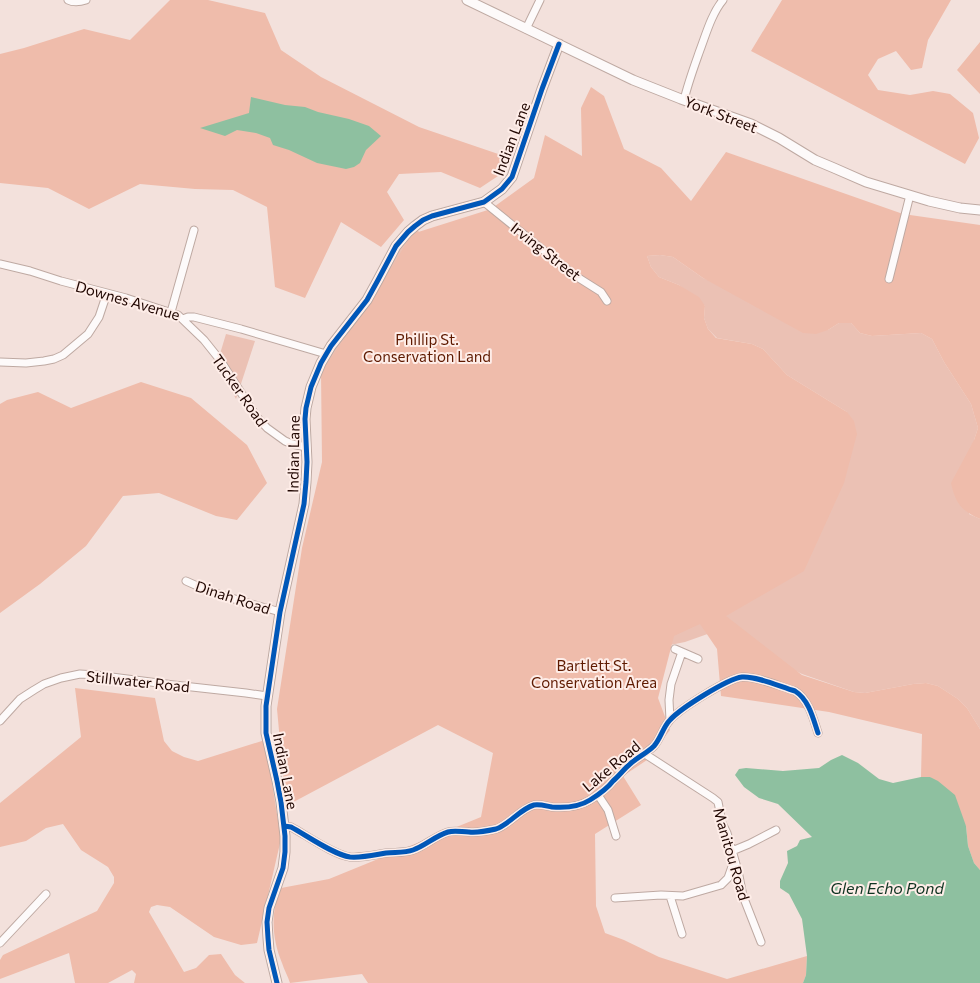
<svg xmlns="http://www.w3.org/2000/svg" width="980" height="983" font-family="Commissioner,sans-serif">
<rect width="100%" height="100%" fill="#f3e1dc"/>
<!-- green -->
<path fill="#ebc1b4" d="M416,229l114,108 317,75 -60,-37 -24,-26 -11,-5 -35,-6 -9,-9 -4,-11 1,-12 -26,-21 -20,-8 -8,-10 -4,-11 13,-1 13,2 30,21 125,52 11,-7h12l9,10 12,3 49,-3 11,6 12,23 27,42 7,24 -4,12 -5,74 11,5v210l-13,-21 -9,-9 -20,-13 -12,-3 -13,1 -48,9 -11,-1 -52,-18 -86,-43 -31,11 -15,3 -248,-210 -106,-64 36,-52 33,-58z
M226,334l29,7 -19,58 -13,-24 -7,-8z"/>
<!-- forest -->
<path fill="#efbcab" d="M170,0h38l57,13 16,37 40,27 98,50 88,30 -3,15 -24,16 -39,-16 -42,2 -12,18 17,28 -23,27 -40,-25 -36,76 -30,-11 -8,-80 -34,-17 -38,-1 -55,-5 -51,25 -41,-21 -48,-5v-129l24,-6 60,-19 46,11z
M782,0h169l-23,40 -6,28 -11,2 -15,-19 -18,8 -10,16 10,15 32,5 23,-4 17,3 23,19 6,25 -14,26 -214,-113z
M980,42v52l-23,-24z
M591,87l13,9 20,53 37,19 30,33 35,-49 177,62 77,11v294c-19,-8 -25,-17 -29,-36l23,-43 4,-12 -7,-24 -27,-42 -12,-23 -11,-6 -49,3 -12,-3 -9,-10h-12l-11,7 -12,4 -13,-1 -100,-55 -30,-21 -13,-2 -13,1 4,11 8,10 20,8 20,12 6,9 -1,12 4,11 8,9 36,6 11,5 24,26 60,37 7,9 3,13 -13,49 -40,88 -78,45 76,59 52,17 11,1 48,-9 13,-1 12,3 20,13 9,9 13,21v141l-6,-7 -6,-17 -2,-20 -36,-49h-9l1,-43 -93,-22 -108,-16 -4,-47 -17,-25 -26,12 -16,62 12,32 -23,30 -24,16 18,29 -46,29 1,72 9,27 19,7 35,17 68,22 80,-23 -1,19 -3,8h-435l-6,-9 -72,9c-2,-7 -6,-13 -8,-20 -10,-24 -12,-51 -1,-75l48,-9 152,-62 12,-64 -55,-28 -152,81 -9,-97 25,-161 20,-86 -1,-90 54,-78 37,-60 79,-25 43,-31 11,-43 37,21 -1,-48z
M141,382l50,16 56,47 20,38 -30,37 -21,-4 -57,-23 -36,3 -37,50 -46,38 -40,29v-209l7,-4 31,-8 33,16z
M75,688l80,10 9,43 8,10 12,6 14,4 67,-21 16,99 -24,104 -16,2 -27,-8 -44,-30 -13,-2 -6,2 -2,5 35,60 12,-4 13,-13 12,-1 14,21 10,8h-111l2,-9 -4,-4 -24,13h-33l-6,-30 -69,26v-19l3,-5 94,-44 17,-28v-6l-6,-10 -27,-17 -18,-26 -17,4 -20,13 -26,6v-44l81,-66z"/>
<!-- water -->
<path fill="#8ec0a0" d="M251,97l34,8 20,2 13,5 31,7 20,7 12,10 -15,14 -6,13 -6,4 -8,2 -29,-6 -28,-13 -16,-5 -3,-7 -14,-5 -19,-3 -12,6 -25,-8 49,-15z
M842,755l16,8 21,16 14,4 28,-6h9l8,4 17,14 11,31 2,20 6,17 6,7v113h-177l3,-8 1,-19 -5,-37 -13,-25 -9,-6v-7l8,-18 -1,-12 10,-5 3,-6 12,-3 -34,-33 -19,-6 -15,-11 -9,-12 4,-6 7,-1 37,3 36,-3 12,-8z"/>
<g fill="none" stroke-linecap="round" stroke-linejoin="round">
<defs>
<path id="minor" d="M68,0c6,3 12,2 18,0
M526,29l14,-29
M684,100c4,-17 10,-33 16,-50 6,-16 12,-37 23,-50
M484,202l90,73 27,17 6,9
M0,264l30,7 31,10 65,17 52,17 26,25 16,20 36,56 11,12 18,13 7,3 14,3
M889,279l21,-84
M171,312l23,-82
M183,319l5,-2h6l47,12 85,25
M0,362l26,1 18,-2 10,-2 9,-4 25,-21 11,-17 8,-24
M186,581c30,14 62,22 94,31
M675,649l23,10
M670,720l-1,-20 2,-16 11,-32
M0,721l20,-22 14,-9 10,-6 17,-6 19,-4 16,1 78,10 72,8 21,3
M645,754l68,44 5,4 1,5 3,16 5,10 11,38 5,25 18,46
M598,795l10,15 8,26
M284,826l7,1c15,8 43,28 59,30 12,1 24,-2 36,-4 9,-1 19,0 27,-3 12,-4 22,-14 35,-18 7,-2 14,0 21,0 9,1 18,-1 27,-3 14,-5 24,-20 38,-24 6,-1 12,1 18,2 13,1 27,0 38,-7 8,-5 17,-11 23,-19 6,-5 11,-12 17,-17 8,-7 17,-11 24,-18 7,-8 9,-19 16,-26 11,-12 57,-41 72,-43 15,-1 39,10 53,14 14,9 18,27 23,42
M732,851l17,-7 27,-14
M670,896l12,38
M615,898l46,-3 22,1 38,-11 7,-7 6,-17
M0,943l46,-49"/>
<path id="tertiary" d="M467,0l166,80 48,19 70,25 28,14 36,22 19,8 32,14 63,19 31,7 20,2
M277,983l-8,-33 -1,-12 -1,-16 2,-14 14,-40 2,-16v-16l-4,-34 -4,-21 -11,-48v-27l14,-94 24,-108 2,-22 1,-20 -2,-43 1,-11 5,-21 10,-24 10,-17 36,-46 11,-20 18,-34 12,-14 7,-6 8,-6 9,-4 52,-14 18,-13 10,-12 30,-88 17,-45"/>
</defs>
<!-- minor casing -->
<use href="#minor" stroke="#bea9a2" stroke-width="9"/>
<!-- tertiary casing -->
<use href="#tertiary" stroke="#bea9a2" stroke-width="11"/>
<!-- minor -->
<use href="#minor" stroke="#fdfafa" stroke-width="7"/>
<!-- tertiary -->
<use href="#tertiary" stroke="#fdfafa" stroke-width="9"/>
<defs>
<path id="cycleway" d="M284,826l7,1c15,8 43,28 59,30 12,1 24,-2 36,-4 9,-1 19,0 27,-3 12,-4 22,-14 35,-18 7,-2 14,0 21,0 9,1 18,-1 27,-3 14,-5 24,-20 38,-24 6,-1 12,1 18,2 13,1 27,0 38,-7 8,-5 17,-11 23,-19 6,-5 11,-12 17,-17 8,-7 17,-11 24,-18 7,-8 9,-19 16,-26 11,-12 57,-41 72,-43 15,-1 39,10 53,14 14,9 18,27 23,42
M277,983l-8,-33 -1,-12 -1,-16 2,-14 14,-40 2,-16v-16l-4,-34 -4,-21 -11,-48v-27l14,-94 24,-108 2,-22 1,-20 -2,-43 1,-11 5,-21 10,-24 10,-17 36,-46 11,-20 18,-34 12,-14 7,-6 8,-6 9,-4 52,-14 18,-13 10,-12 30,-88 17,-45"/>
</defs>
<!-- cycleway casing -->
<use href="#cycleway" stroke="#feede8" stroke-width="8"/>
<!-- cycleway -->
<use href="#cycleway" stroke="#0057b8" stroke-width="5"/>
</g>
<g text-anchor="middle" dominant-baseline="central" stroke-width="4" stroke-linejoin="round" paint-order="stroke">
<!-- street labels -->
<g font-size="15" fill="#200601" stroke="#feede8">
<text transform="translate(721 114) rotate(21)">York Street</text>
<text transform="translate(511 139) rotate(-69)">Indian Lane</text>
<text transform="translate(546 251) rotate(38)">Irving Street</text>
<text transform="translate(128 300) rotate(16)">Downes Avenue</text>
<text transform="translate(240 390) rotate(55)">Tucker Road</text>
<text transform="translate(293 454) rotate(-89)">Indian Lane</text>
<text transform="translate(233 597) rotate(18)">Dinah Road</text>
<text transform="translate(138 681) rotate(6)">Stillwater Road</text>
<text transform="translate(611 766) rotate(-40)">Lake Road</text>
<text transform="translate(286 771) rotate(79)">Indian Lane</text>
<text transform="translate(732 854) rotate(74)">Manitou Road</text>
</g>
<!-- park labels -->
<g font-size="15" fill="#5f1a00" stroke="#feede8">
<text x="427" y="339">Phillip St.<tspan x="427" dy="17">Conservation Land</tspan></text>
<text x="594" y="665">Bartlett St.<tspan x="594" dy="17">Conservation Area</tspan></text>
</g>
<!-- water labels -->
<g font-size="16" font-style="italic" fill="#0f3321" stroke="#feede8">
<text x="887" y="887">Glen Echo Pond</text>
</g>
</g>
</svg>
